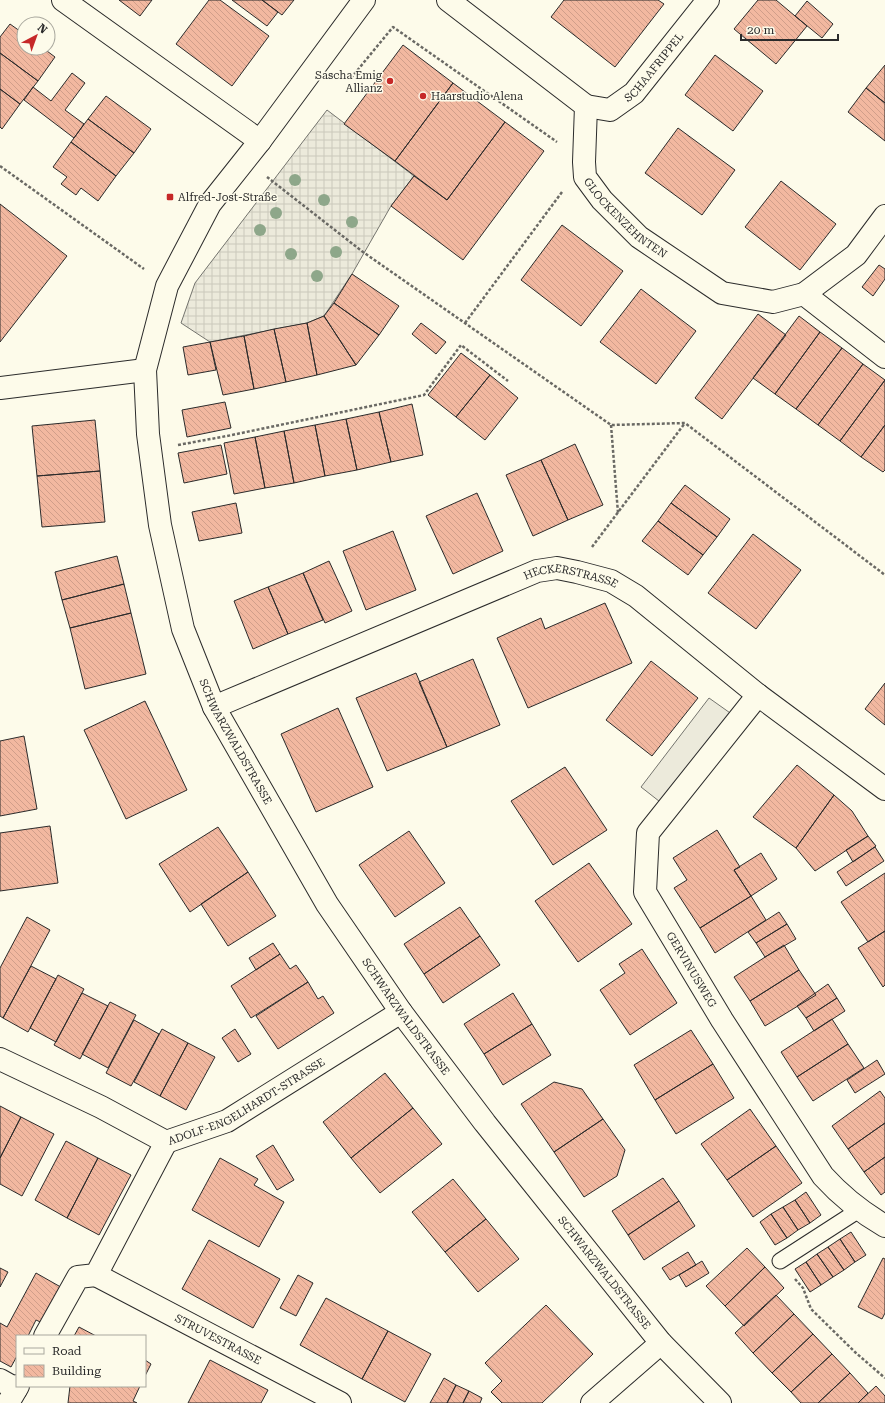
<svg xmlns="http://www.w3.org/2000/svg" width="885" height="1403" font-family="'Roboto Serif',serif">
<defs>
<pattern id="plaza-grid" width="8" height="8" patternUnits="userSpaceOnUse"><rect width="8" height="8" fill="#eceadb"/><path d="M0 4h8M4 0v8" fill="none" stroke="#cbc9bc"/></pattern>
<pattern id="building-back-hatch" width="6" height="6" patternUnits="userSpaceOnUse"><rect width="6" height="6" fill="#f2b8a0"/><path d="M-1 5l2 2M0 0l6 6M5-1l2 2" fill="none" stroke="#d09e8a"/></pattern>
</defs>
<rect width="100%" height="100%" fill="#fdfbea"/>
<!-- parking -->
<path fill="#eceadb" stroke="#74746e" d="M709,698l24,17 -69,90 -23,-18z"/>
<!-- plaza -->
<path fill="url(#plaza-grid)" stroke="#74746e" d="M327,110l87,66 -23,30 -39,68 -28,42 -17,7 -97,19 -29,-19 14,-40z"/>
<!-- building -->
<path fill="url(#building-back-hatch)" stroke="#2b2b2b" d="M119,0h33l-12,16z
M209,0h11l49,36 -37,50 -56,-42z
M232,0h30l16,12 -11,14z
M262,0h32l-12,15z
M564,0h94l6,4 -49,63 -64,-50z
M758,0h18l31,26 -31,38 -42,-35z
M807,1l26,23 -11,14 -27,-22z
M10,24l14,10v14h19l12,9 -17,24 -38,-28v-16z
M403,45l50,38 -58,78 -51,-37z
M0,53l38,28 -18,23 -20,-15z
M715,55l48,36 -30,40 -48,-36z
M885,65v38l-19,-15z
M72,73l13,10 -20,27 19,14 -10,14 -50,-38 9,-13 18,14z
M453,83l52,39 -58,78 -52,-39z
M866,88l19,15v38l-37,-29z
M0,89l20,15 -18,25 -2,-2z
M106,96l45,33 -17,24 -46,-34z
M88,119l46,34 -18,23 -45,-34z
M505,122l39,29 -81,109 -72,-54 23,-30 33,24z
M678,128l57,42 -33,45 -57,-42z
M71,142l45,34 -18,25 -17,-13 -5,7 -15,-11 6,-7 -14,-10z
M781,181l55,43 -36,46 -55,-43z
M0,204l67,52 -67,86z
M562,225l61,46 -42,55 -60,-46z
M879,265l6,4v10l-12,17 -11,-9z
M352,274l47,32 -20,29 -45,-32z
M641,289l55,42 -40,53 -56,-42z
M334,303l45,32 -23,30 -32,-49z
M758,314l28,21 -64,84 -27,-21z
M324,316l32,49 -39,10 -10,-52z
M799,316l21,16 -45,62 -22,-16z
M307,323l10,52 -31,7 -12,-53z
M421,323l25,19 -10,12 -24,-20z
M274,329l12,53 -32,7 -10,-53z
M820,332l22,16 -46,61 -21,-15z
M244,336l10,53 -31,6 -13,-53z
M210,342l6,28 -28,5 -5,-28z
M842,348l21,16 -45,61 -22,-16z
M461,353l29,22 -34,42 -28,-22z
M863,364l22,16 -45,61 -22,-16z
M490,375l28,23 -33,42 -29,-23z
M885,380v45l-24,32 -21,-16z
M225,402l6,26 -44,9 -5,-27z
M412,404l11,51 -32,7 -12,-50z
M379,412l12,50 -34,8 -11,-51z
M346,419l11,51 -32,6 -10,-51z
M95,420l5,51 -63,5 -5,-50z
M315,425l10,51 -31,7 -10,-52z
M885,425v45l-2,2 -22,-15z
M284,431l10,52 -29,5 -10,-51z
M255,437l10,51 -31,6 -10,-51z
M575,444l28,61 -35,15 -27,-60z
M221,445l6,29 -43,9 -6,-30z
M541,460l27,60 -35,16 -27,-61z
M100,471l5,51 -63,5 -5,-51z
M685,485l45,34 -13,18 -46,-34z
M477,493l26,58 -50,23 -27,-58z
M236,503l6,30 -43,8 -7,-29z
M671,503l46,34 -14,18 -45,-34z
M658,521l45,34 -15,20 -46,-34z
M393,531l23,59 -50,20 -23,-59z
M753,534l48,36 -45,59 -48,-36z
M117,556l7,28 -62,16 -7,-28z
M329,561l23,50 -27,12 -22,-50z
M303,573l20,47 -35,14 -20,-47z
M124,584l7,29 -61,15 -8,-28z
M268,587l20,47 -35,15 -19,-48z
M605,603l27,60 -104,45 -31,-70 44,-20 4,11z
M131,613l15,61 -61,15 -15,-61z
M473,659l27,66 -53,22 -28,-65z
M651,661l47,37 -46,58 -46,-36z
M416,673l31,74 -60,24 -31,-73z
M885,683v42l-20,-16z
M145,701l42,89 -61,29 -42,-89z
M338,708l35,79 -57,25 -35,-78z
M24,736l13,73 -37,7v-75z
M797,765l37,30 -38,53 -43,-31z
M565,767l42,63 -54,35 -42,-64z
M834,795l18,16 16,25 -53,35 -19,-23z
M50,826l8,57 -58,8v-58z
M218,827l30,45 -58,40 -31,-48z
M717,830l23,37 -6,3 17,26 -51,32 -26,-40 13,-8 -14,-22z
M409,831l36,52 -50,34 -36,-52z
M868,836l8,10 -23,16 -7,-12z
M875,847l9,14 -38,25 -9,-14z
M761,853l16,26 -26,17 -17,-26z
M589,863l43,61 -54,38 -43,-61z
M248,872l28,44 -48,30 -27,-42z
M885,873v58l-17,11 -27,-40z
M751,896l15,24 -51,33 -15,-25z
M460,907l20,29 -56,38 -20,-30z
M779,912l8,12 -31,19 -8,-11z
M27,917l23,13 -47,88 -3,-2v-48z
M787,924l9,15 -31,18 -9,-14z
M885,931v54l-2,2 -25,-39z
M480,936l20,29 -57,38 -19,-29z
M273,943l7,11 -24,16 -7,-12z
M784,945l15,25 -49,31 -16,-24z
M642,949l35,54 -47,32 -30,-45 25,-17 -6,-9z
M280,954l10,15 6,-4 12,17 -57,36 -20,-32z
M31,966l25,13 -28,53 -25,-14z
M799,970l17,25 -51,31 -15,-25z
M58,975l26,14 -28,53 -26,-14z
M308,982l10,17 5,-3 11,17 -56,36 -22,-33z
M828,984l9,14 -31,20 -9,-12z
M82,993l26,13 -28,53 -26,-14z
M513,993l19,31 -48,30 -20,-30z
M837,998l8,13 -31,20 -8,-13z
M110,1002l26,13 -28,53 -26,-14z
M832,1019l16,25 -51,33 -16,-25z
M134,1020l25,14 -28,52 -25,-13z
M532,1024l19,31 -48,30 -19,-31z
M162,1029l26,14 -28,53 -26,-14z
M235,1029l16,25 -13,8 -16,-24z
M691,1030l22,34 -58,36 -21,-35z
M188,1043l27,14 -29,53 -26,-14z
M848,1044l16,24 -51,33 -16,-24z
M877,1060l8,14 -30,19 -8,-13z
M713,1064l21,34 -58,36 -21,-34z
M385,1073l28,35 -62,50 -28,-36z
M554,1082l28,7 21,30 -49,33 -33,-48z
M880,1091l5,7v25l-37,26 -16,-23z
M0,1106l21,11 -21,41z
M413,1108l29,36 -62,49 -29,-35z
M750,1109l26,37 -49,34 -26,-36z
M21,1117l33,17 -32,62 -22,-12v-26z
M603,1119l22,31 -8,26 -33,21 -30,-45z
M885,1123v34l-21,15 -16,-23z
M66,1141l32,17 -31,60 -32,-18z
M273,1145l21,35 -17,10 -21,-34z
M776,1146l26,37 -49,34 -26,-37z
M885,1157v35l-4,3 -17,-23z
M98,1158l33,17 -32,60 -32,-17z
M220,1158l38,21 -4,6 30,17 -25,45 -67,-37z
M663,1178l16,23 -51,34 -16,-24z
M453,1179l33,40 -41,33 -33,-40z
M806,1192l15,23 -11,8 -15,-23z
M795,1200l15,23 -12,7 -15,-23z
M679,1201l16,25 -51,34 -16,-25z
M783,1207l15,23 -11,8 -16,-24z
M771,1214l16,24 -12,7 -15,-23z
M486,1219l33,40 -41,33 -33,-40z
M851,1232l15,23 -11,7 -15,-23z
M840,1239l15,23 -11,8 -16,-23z
M209,1240l71,39 -27,49 -71,-39z
M828,1247l16,23 -11,7 -16,-23z
M747,1248l18,19 -40,39 -19,-20z
M688,1252l8,13 -26,15 -8,-12z
M817,1254l16,23 -12,8 -15,-23z
M883,1258l2,1v54l-3,6 -24,-12z
M702,1261l7,12 -23,14 -7,-12z
M806,1262l15,23 -11,7 -15,-23z
M765,1267l19,21 -40,38 -19,-20z
M0,1268l8,4 -8,15z
M36,1273l30,17 -19,35 -11,-5 -8,16h-11v20l-6,11 -11,-6v-38l7,4z
M298,1275l15,8 -17,33 -16,-8z
M776,1295l18,19 -41,39 -18,-20z
M326,1298l62,33 -26,48 -62,-34z
M546,1305l47,49 -51,49h-40l-11,-11 11,-11 -17,-18z
M794,1314l19,20 -41,39 -19,-20z
M79,1327l17,9h-22z
M388,1331l43,23 -26,48 -43,-23z
M813,1334l19,20 -41,38 -19,-19z
M832,1354l18,19 -32,30h-17l-10,-11z
M145,1360l6,4 -6,12z
M210,1360l58,30 -7,13h-73z
M850,1373l18,20 -10,10h-40z
M444,1378l12,7 -9,18h-17z
M456,1385l13,6 -6,12h-16z
M70,1386h70l-7,15 4,2h-69z
M876,1386l9,10v7h-27z
M469,1391l13,7 -2,5h-17z"/>
<g fill="none" stroke-linecap="round" stroke-linejoin="round">
<defs>
<path id="lane" d="M780,1261l79,-51"/>
<g id="street">
<path d="M63,0l197,141"/>
<path id="s1" d="M364,0l-104,141 -50,63 -43,82 -22,84 3,64 12,91 23,104 31,78 113,197 74,108 84,111 176,220 59,60"/>
<path id="s2" d="M448,0l138,106 -2,56 1,15 17,23 37,37 83,56 51,9 31,-8 52,-39 29,-39"/>
<path id="s3" d="M586,106l24,4 24,-17 74,-93"/>
<path d="M804,294l81,63"/>
<path d="M0,388l145,-18"/>
<path id="s4" d="M758,695l-110,138 -3,59 77,128 101,156c19,21 38,36 62,50"/>
<path id="s5" d="M214,707l323,-136 20,-3 20,4 34,9 25,15 122,99 127,94"/>
<path id="s6" d="M0,1059l101,48 65,35 61,-21 174,-109"/>
<path id="s7" d="M96,1275l244,128"/>
<path d="M45,1336l33,-59 18,-2 70,-133"/>
<path d="M0,1380l16,9"/>
<path d="M8,1403l10,-17"/>
<path d="M592,1403l69,-60"/>
</g>
</defs>
<!-- lane casing -->
<use href="#lane" stroke="#2b2b2b" stroke-width="17"/>
<!-- street casing -->
<use href="#street" stroke="#2b2b2b" stroke-width="24"/>
<!-- path -->
<path stroke="#6a6964" stroke-width="2.5" stroke-dasharray="3 2" stroke-linecap="butt" d="M351,78l42,-51 164,115
M0,166l144,103
M267,177l96,75 248,173 74,-2 200,152
M465,323l97,-131
M611,425l7,88
M178,445l49,-9 197,-41 37,-50 47,36
M592,547l93,-124
M795,1279l8,9 8,21 45,44 29,25"/>
<!-- lane -->
<use href="#lane" stroke="#fdfbea" stroke-width="15"/>
<!-- street -->
<use href="#street" stroke="#fdfbea" stroke-width="22"/>
</g>
<!-- trees -->
<g fill="#8ea78a">
<circle cx="295" cy="180" r="6"/>
<circle cx="324" cy="200" r="6"/>
<circle cx="276" cy="213" r="6"/>
<circle cx="352" cy="222" r="6"/>
<circle cx="260" cy="230" r="6"/>
<circle cx="336" cy="252" r="6"/>
<circle cx="291" cy="254" r="6"/>
<circle cx="317" cy="276" r="6"/>
</g>
<!-- markers -->
<g fill="#c62828" stroke="#fdfbea" stroke-width="1.5">
<circle cx="390" cy="81" r="4"/>
<circle cx="423" cy="96" r="4"/>
<rect x="166" y="193" width="8" height="8" rx="2"/>
</g>
<g text-anchor="middle" dominant-baseline="central" stroke-width="3" stroke-linejoin="round" paint-order="stroke">
<!-- street labels -->
<g font-size="11" fill="#2b2b2b" stroke="#fdfbea">
<text stroke="none"><textPath href="#s3" startOffset="86">SCHAAFRIPPEL</textPath></text>
<text stroke="none"><textPath href="#s2" startOffset="303">GLOCKENZEHNTEN</textPath></text>
<text stroke="none"><textPath href="#s5" startOffset="385">HECKERSTRASSE</textPath></text>
<text stroke="none"><textPath href="#s1" startOffset="822">SCHWARZWALDSTRASSE</textPath></text>
<text stroke="none"><textPath href="#s4" startOffset="326">GERVINUSWEG</textPath></text>
<text stroke="none"><textPath href="#s1" startOffset="1146">SCHWARZWALDSTRASSE</textPath></text>
<text stroke="none"><textPath href="#s6" startOffset="276">ADOLF-ENGELHARDT-STRASSE</textPath></text>
<text stroke="none"><textPath href="#s1" startOffset="1470">SCHWARZWALDSTRASSE</textPath></text>
<text stroke="none"><textPath href="#s7" startOffset="138">STRUVESTRASSE</textPath></text>
</g>
<!-- poi labels -->
<g font-size="11" fill="#2b2b2b" stroke="#fdfbea" text-anchor="start">
<text x="382" y="75" text-anchor="end">Sascha Emig<tspan x="382" dy="13">Allianz</tspan></text>
<text x="431" y="96">Haarstudio Alena</text>
<text x="178" y="197">Alfred-Jost-Straße</text>
</g>
</g>
<!-- legend -->
<rect x="16" y="1335" width="130" height="52" fill="#fdfbea" stroke="#a9a89e"/>
<rect x="24" y="1348" width="20" height="6" fill="#fdfbea" stroke="#a9a89e"/>
<text x="52" y="1355" font-size="12" fill="#2b2b2b">Road</text>
<rect x="24" y="1365" width="20" height="12" fill="url(#building-back-hatch)" stroke="#a9a89e"/>
<text x="52" y="1375" font-size="12" fill="#2b2b2b">Building</text>
<!-- north arrow -->
<g transform="translate(36 36) rotate(41)"><circle r="19" fill="#fdfbea" stroke="#a9a89e"/>
<path d="M0-3L7 15L0 10L-7 15Z" fill="#c62828"/>
<text y="-6" font-size="11" font-weight="bold" text-anchor="middle" fill="#2b2b2b">N</text>
</g>
<!-- scale -->
<path d="M741 34v6h97v-6" fill="none" stroke="#2b2b2b" stroke-width="2"/>
<text x="747" y="34" font-size="12" fill="#2b2b2b" stroke="#fdfbea" stroke-width="3" paint-order="stroke">20 m</text>
</svg>
